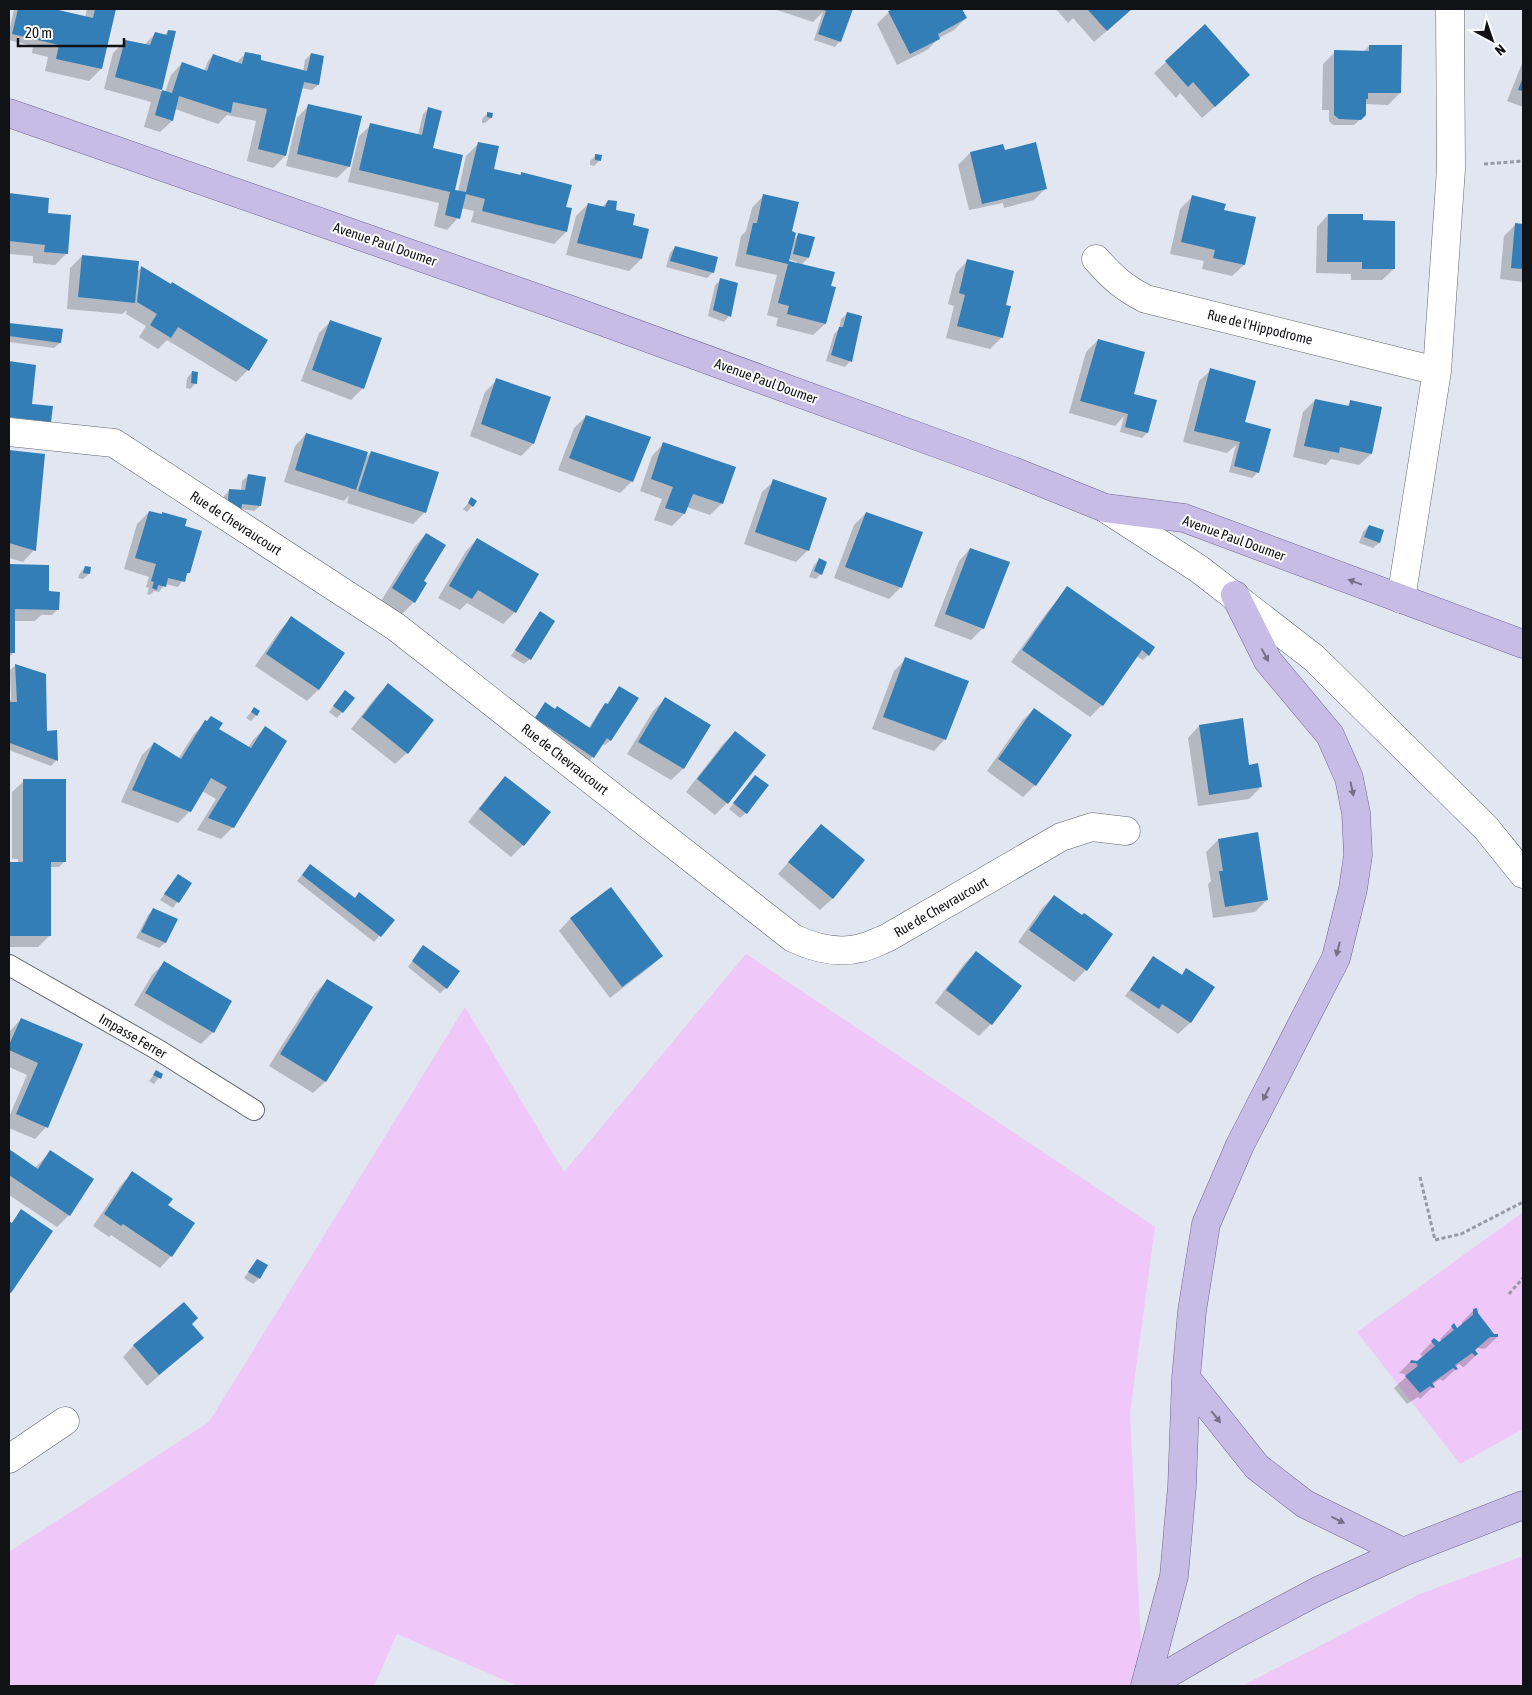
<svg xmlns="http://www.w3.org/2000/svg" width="1532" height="1695" font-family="'Asap Condensed',sans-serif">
<rect width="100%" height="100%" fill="#e2e6f1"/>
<!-- green -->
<path fill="#efc7f8" d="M746,954l409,273 -25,186 13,273h-625l-121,-52 -23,52h-365v-134l200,-130 256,-415 99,165z
M1523,1212v217l-63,35 -103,-132z
M1523,1556v130h-281l178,-92z"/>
<!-- shadow -->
<path fill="#0003" fill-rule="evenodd" d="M14,9h34l37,9 2,-9h28l-14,60 -12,12 -44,-10 3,-14 -16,-4 1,-7 -24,-6v-8z
M774,9h78l-12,32 -5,6 -21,-7 9,-28 -10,10z
M896,9h65l5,9 -12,12 -15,8 -12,12 -30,15 -20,-41 11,-11z
M1056,9h75l-37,33 -21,-24 -5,5z
M168,31l6,1 -14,59 5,1 6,-17 11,-12 22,8 4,-10 5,-6 23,8 10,-10 13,8 44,11 2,-12 6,-6 7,31 -6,5 -11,-2 -16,68 -12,12 -26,-7 9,-40 -29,-6 -9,9 -43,-15 -3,12 -12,11 -16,-5 7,-25 -47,-13 9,-36 12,-12 19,4 11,-11 9,2z
M1369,46l31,47 -12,12 -23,-1v11l-11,10h-21l-4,-4v-11h-7l1,-46 12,-12h28z
M1523,61v46l-16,-6z
M1166,62l71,25 -35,31 -22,-25 -4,5 -22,-25z
M308,106l41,60 -12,12 -51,-12 11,-48z
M429,108l3,39 22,44 4,1 8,-36 12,-12 15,26 26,6 3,-3 42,35 2,24 -12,12 -83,-22 3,-11 -13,-3 -3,10 -11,12 -13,-4 5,-23 -91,-21 11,-46 12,-11 47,10 5,-21z
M488,113l3,5 -6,5h-3v-4z
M1004,151l42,37 -12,12 -30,8 -1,-5 -34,7 -11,-45 12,-12z
M596,155l4,5 -6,6 -4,-1v-4z
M9,195l38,4 -1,15 21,39 -12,12 -22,-2v-7l-24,-2z
M763,196l28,36 2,8 6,-6 9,24 -7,7 29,20 -5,39 -12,11 -37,-9 2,-8 -11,-3 10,-40 -42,-9 6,-30 5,-5 6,-23zM788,259l9,3v2l-10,-2z
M1192,197l30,14 22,54 -12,11 -30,-7 2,-8 -34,-7 10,-45z
M608,201l6,10 17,15 17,4 -7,29 -12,12 -63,-16 10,-39 12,-12 14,3z
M1328,215l34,6 32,48 -12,11h-31v-6l-35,-1 1,-46z
M1516,224l7,1v57l-23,-3 4,-43z
M675,247l38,25 -6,6 -41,-11 4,-14z
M82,256l55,16 4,-4 125,73 -18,29 -12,12 -69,-42 -9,9 -19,-12 7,-11 -20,-12 1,-4 -5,4 -55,-5 3,-41z
M967,261l38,45 -3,31 -12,12 -44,-11 8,-32 -6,-2 8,-31z
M721,280l8,36 -5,6 -16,-6 7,-31z
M847,314l3,47 -5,6 -19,-6 8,-27 5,-5 2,-10z
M331,321l32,67 -12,12 -50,-19 18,-48z
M9,324l52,7 -1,12 -6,5 -45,-6z
M1098,340l33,58 16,35 -5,5 -22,-6 4,-16 -9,10 -46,-13 17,-61z
M9,363l26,3 -6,42 21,14 -6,5 -35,3z
M1211,370l33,53 14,49 -6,6 -23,-6 7,-27 -9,8 -44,-11 16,-61z
M192,372l4,11 -6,6 -4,-1 1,-10z
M497,380l53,18 -17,46 -12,12 -51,-20 15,-44z
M1315,400l31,7 5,-5 20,52 -12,11 -28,-6 -5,6 -33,-8 10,-45z
M586,416l46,65 -12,12 -62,-23 16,-42z
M306,434l59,24 6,-6 54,60 -12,12 -66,-21 2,-8 -5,6 -60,-19 11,-36z
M663,444l59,59 -12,12 -23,-8 -3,7 -12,12 -18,-6 8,-21 -22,-8 12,-35z
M9,451l35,4 -10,95 -11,12 -14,-4z
M248,476l12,30 -6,5 -31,-5 1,-10 6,-6 11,1 1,-10z
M774,481l34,69 -12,12 -52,-18 18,-52z
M472,499v7l-5,6 -4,-3z
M149,512l11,3 3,-2 21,14 4,46 -10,14 -13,-3 -6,8 -5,-1 -4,4 -3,-1 2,-6 -3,-1 3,-10 -25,-8 13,-45z
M866,513l35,74 -12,12 -55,-21 20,-53z
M1369,526l14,5 -4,12 -6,5 -14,-5 4,-11z
M426,534l-4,48 -8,20 -12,12 -21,-13 34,-55z
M477,539l38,73 -12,12 -36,-21 -7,7 -22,-12 28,-47z
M970,549l13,79 -12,12 -37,-14 25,-65z
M819,560l2,14 -5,5 -7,-2 5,-12z
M9,565l39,1 -1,29 11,14 -6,6h-11l-6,6h-21l-1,32 -4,5z
M85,567l4,7 -6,5 -5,-1 2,-5z
M1067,588l81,67 -5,5 -7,-4 -34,49 -12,12 -79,-55 34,-47z
M540,613l-10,46 -6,5 -13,-8 24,-37z
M292,618l26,72 -11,11 -52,-35 25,-36z
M906,659l39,80 -11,12 -62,-22 22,-58z
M16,665l30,67h10v29l-5,5 -42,-16v-48l2,-3 -1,-29z
M388,685l19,68 -12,11 -44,-35 25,-32z
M620,687l-9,53 -6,5 -3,-1 -14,19 -58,-39 15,-20 44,24 11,-18 6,-5z
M340,698l2,14 -5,6 -8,-6z
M665,699l44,27 -26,43 -12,11 -44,-26 26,-43z
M254,709l5,3 -8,9 -5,-3z
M1034,709l1,76 -12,12 -36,-26 35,-50z
M206,722l42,26 5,-8 12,-12 -32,99 -12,12 -24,-9 19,-31 -14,-8 -12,20 -12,12 -57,-21 21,-47 12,-12 24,16 16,-25z
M1199,726l49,40 13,21 -12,12 -51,7 -10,-68z
M735,732l-8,71 -12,12 -29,-23 37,-48z
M506,778l43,34 -26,33 -12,12 -43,-35 26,-33z
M24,781l41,80 -6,6h-9v68l-12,12h-29v-84h9v-4h-6v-67z
M750,782l-4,31 -6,5 -11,-9z
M821,825l42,35 -31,39 -12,11 -42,-36z
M1257,833l10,67 -12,12 -42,6 -5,-34 3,-3 -5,-29 12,-12z
M310,865l44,34 5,-5 34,26 -19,22 -77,-61z
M178,875l13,8 -18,25 -13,-8z
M611,889l51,67 -12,11 -40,31 -51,-67 11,-12z
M1054,896l32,74 -12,12 -56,-40 24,-34z
M154,909l22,10 -11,24 -6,5 -23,-10 12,-23z
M424,946l22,42 -6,5 -32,-26z
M976,952l15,72 -12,12 -44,-33 29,-39z
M1153,958l28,18 6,-6 26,18 -23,35 -12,11 -53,-38z
M164,963l49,69 -12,12 -67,-39 18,-30z
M327,981l44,27 -46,74 -12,11 -44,-27 46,-73z
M21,1019l61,26 -36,82 -11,12 -26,-11v-11l18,-42 -18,-8v-35z
M156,1072l5,3 -7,9 -5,-3z
M9,1151l26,17 15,-16 19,63 -12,12 -48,-32z
M132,1173l35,32 4,51 -11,12 -49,-33 -2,2 -16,-11 28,-41z
M21,1211l30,21 -42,62v-72l2,2z
M257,1260l2,18 -6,6 -9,-6z
M1474,1310l19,25 4,2 -12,12 -8,-1 -3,3 3,3 -12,12 -2,1 -4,-3 -4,3 1,2 -13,12 -3,-2 -8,6 1,2 -13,12 -2,-2 -11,7 -13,-16 12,-11 -2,-3 -5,-1 12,-12 6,1 6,-5 -3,-3 14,-14 4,4 4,-3 -2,-2 14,-14 3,4 5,-4v-3z
M190,1324l12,14 -55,48 -24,-29 11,-12z"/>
<!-- building -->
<path fill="#337eb6" d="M18,9h36l39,9 2,-9h21l-14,60 -46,-10 3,-14 -47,-11z
M821,9h32l-12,33 -23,-8 8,-23z
M893,9h69l5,9 -29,16 2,5 -30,15 -22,-43z
M1087,9h45l-25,22z
M1205,24l45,51 -35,32 -22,-25 -5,5 -23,-26z
M168,30l8,1 -14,59 10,3 10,-31 25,9 6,-17 29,10 3,-12 16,3v5l46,11 4,-18 13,3 -5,29 -15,-3 -18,74 -28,-7 9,-40 -34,-7 -2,11 -52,-17 -6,25 -18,-6 7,-25 -47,-13 10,-37 25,5 5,-13 12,3z
M1369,45h33l-1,48h-33v6h-2v16l-5,5 -22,-1 -5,-4v-65l35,1z
M1523,77v14l-5,-1z
M308,104l54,12 -12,51 -53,-13z
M428,107l14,4 -9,37 30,7 -8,35 11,2 12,-50 21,4 -5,23 27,6v-3l51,13 -6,22 6,1 -5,24 -85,-21 3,-12 -19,-5 -6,25 -15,-4 5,-23 -91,-22 11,-47 52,12z
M487,112l6,1 -1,5 -5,-1z
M1036,142l11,47 -65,15 -12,-52 33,-8 2,6z
M595,154l7,1 -1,6 -6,-1z
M9,193l40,5 -1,15 23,2 -3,39 -24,-2 1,-7 -36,-4z
M763,194l36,8 -7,29 4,2 -7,28 46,11 -4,14 5,1 -10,37 -39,-10 2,-8 -11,-3 10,-39 -42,-10 7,-31h4z
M1192,195l34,9 -2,6 32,7 -11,48 -32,-7 2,-8 -34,-8z
M608,200l9,1 -1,9 19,4 -2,11 16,4 -7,30 -65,-16 11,-40 17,4z
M1328,214h35v6l32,1v48h-33v-7h-35z
M1515,223l8,1v45l-12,-1z
M798,233l17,4 -6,21 -16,-4z
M675,246l43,11 -4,16 -44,-12z
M82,255l57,6 -4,42 -57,-6z
M967,259l47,12 -8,34 5,1 -8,32 -46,-12 8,-31 -6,-2z
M141,266l30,18 1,-2 96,58 -19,31 -71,-44 -7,11 -21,-13 7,-11 -20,-12z
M720,278l18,5 -7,34 -18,-7z
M847,312l15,4 -10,46 -21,-7 8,-28h4z
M330,320l52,18 -18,51 -52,-19z
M9,323l54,6 -2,14 -52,-7z
M1098,339l47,13 -11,42 23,6 -9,33 -23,-6 3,-13 -48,-13z
M9,361l27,4 -4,39 21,2 -2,16 -42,-5z
M1210,368l46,13 -11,41 26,7 -12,44 -25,-7 6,-24 -46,-11z
M192,371l6,1 -1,12 -6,-1z
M496,378l55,19 -17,47 -53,-20z
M1315,399l34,7 1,-6 32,7 -10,47 -32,-7 -1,6 -35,-7z
M586,415l65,22 -18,45 -64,-24z
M306,433l62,19 -12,38 -61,-20z
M663,442l73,25 -13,37 -30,-10 -8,20 -20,-6 8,-21 -22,-8z
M9,450l36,4 -9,97 -27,-8z
M371,451l68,21 -13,41 -68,-22z
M248,474l18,3 -5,29 -19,-2 -1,6 -13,-9 1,-12 16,1z
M773,479l54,19 -18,53 -54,-19z
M471,497l6,4 -4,6 -5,-4z
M149,511l13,3v-2l25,7 -2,7 17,5 -12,42h-3l-2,9 -17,-4 -2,9 -8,-2 -1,5 -5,-2 2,-6 -3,-1 5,-17 -21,-6z
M866,512l57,20 -21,56 -57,-21z
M1369,525l15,5 -4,13 -16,-6z
M426,533l20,12 -22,36 3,2 -12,20 -23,-15z
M477,538l62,36 -23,39 -38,-23 -6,9 -23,-13z
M970,548l40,14 -26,67 -39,-15z
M819,558l8,4 -5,13 -8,-4z
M9,564l40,1v26l11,1 -1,18 -44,-1v44h-6z
M85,566l6,1 -1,7 -7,-1z
M1067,586l88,61 -6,9 -7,-6 -39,56 -81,-56z
M540,611l15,10 -24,39 -16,-10z
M291,616l54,37 -26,37 -53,-36z
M905,657l64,24 -23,59 -63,-23z
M15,664l31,10 1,57 10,-1 1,31 -48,-18v-11h-1l1,-30h7z
M388,683l46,37 -26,34 -46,-37z
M619,686l20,12 -28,43 -4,-3 -13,20 -59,-40 10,-16 10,7 2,-3 33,22 15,-25 3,1z
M345,690l10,8 -12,15 -10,-7z
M665,697l46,28 -27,44 -46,-27z
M254,707l6,4 -3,5 -6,-4z
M1034,708l38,27 -36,51 -38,-27z
M211,716l12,7 -4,6 32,19 14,-22 22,15 -53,87 -26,-10 19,-31 -16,-9 -20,34 -59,-22 22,-48 27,17 24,-39 2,1z
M1243,718l6,47 9,-2 4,24 -53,8 -10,-70z
M735,731l31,24 -38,49 -31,-25z
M755,775l14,10 -22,29 -14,-11z
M505,776l46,36 -27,34 -45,-37z
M23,779h43v83h-15v74h-42v-74h14z
M821,824l44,36 -32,39 -45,-37z
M1258,832l10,68 -43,7 -6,-36h4l-5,-32z
M310,864l45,34 4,-6 36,28 -14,17 -79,-62z
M178,874l14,9 -13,20 -15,-9z
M611,887l52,69 -41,31 -52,-69z
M1054,895l28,20 2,-2 29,21 -26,37 -58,-41z
M153,908l25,11 -12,24 -25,-11z
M423,945l37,26 -13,18 -35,-28z
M976,951l46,35 -30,39 -46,-35z
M1153,956l29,19 4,-7 29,19 -24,36 -29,-19 -3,5 -29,-19z
M164,961l68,40 -18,32 -69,-40z
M327,979l46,28 -47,75 -46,-28z
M21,1018l62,26 -35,84 -32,-14 22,-51 -29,-13v-5z
M156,1070l7,4 -2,5 -8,-4z
M9,1149l29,20 12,-19 44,29 -24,37 -61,-41z
M132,1171l41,28 -5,6 27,18 -23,34 -49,-33 -2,2 -17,-12z
M21,1209l32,22 -42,62 -2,-1v-71l3,2z
M257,1259l11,6 -8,14 -12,-7z
M184,1302l14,16 -6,6 12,14 -45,37 -26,-30z
M1477,1308l1,5 16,21h4v3h-8l-15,13 3,4 -3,2 -3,-3 -17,12 3,4 -2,1 -3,-2 -21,15 3,4 -2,1 -3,-2 -10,7 -15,-17 13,-10 -2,-3h-6l1,-3 6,1 18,-15 -4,-5 3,-3 5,4 15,-12 -3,-4 3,-3 3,5 16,-13v-6z"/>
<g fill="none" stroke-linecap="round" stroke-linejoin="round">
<defs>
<path id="service" d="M9,965l151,86 94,59"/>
<path id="minor" d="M1096,259c17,19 28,29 50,40l291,72
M9,432l105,11 282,184 397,311c21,10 45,16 68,10 9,-2 18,-7 26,-10l174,-101 31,-10 34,4
M1401,599l36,-228 14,-202 -1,-160
M9,1459l56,-38"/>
<path id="secondary" d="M1105,508l94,61 115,89 172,170 37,46"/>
<path id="primary" d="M9,113l562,197 442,161 92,37 79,10 339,126
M1186,1378l71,89 48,37 98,48
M1145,1686l29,-110 8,-90 4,-108 6,-67 14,-87 34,-79 96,-187 17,-69 5,-34 -2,-42 -7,-35 -19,-43 -62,-74 -33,-66
M1147,1686l86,-50 85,-45 85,-39 120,-47"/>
</defs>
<!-- service casing -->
<use href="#service" stroke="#61656e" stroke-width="22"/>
<!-- minor casing -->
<use href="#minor" stroke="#61656e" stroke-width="29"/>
<!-- secondary casing -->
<use href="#secondary" stroke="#61656e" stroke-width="29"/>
<!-- primary casing -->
<use href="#primary" stroke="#6f6392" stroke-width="29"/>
<!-- path -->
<path stroke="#979aa2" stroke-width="3" stroke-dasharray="4 2.5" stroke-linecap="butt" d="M1484,164l39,-3
M1420,1177l15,63 26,-6 62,-32
M1509,1294l14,-16"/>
<!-- service -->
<use href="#service" stroke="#fff" stroke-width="20"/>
<!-- minor -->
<use href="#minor" stroke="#fff" stroke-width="28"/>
<!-- secondary -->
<use href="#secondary" stroke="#fff" stroke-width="28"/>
<!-- primary -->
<use href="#primary" stroke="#c7bce6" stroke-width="28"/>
</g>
<!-- one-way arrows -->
<defs><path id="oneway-solid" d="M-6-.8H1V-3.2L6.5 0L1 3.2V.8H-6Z" transform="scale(1.25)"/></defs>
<g fill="#757088">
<use href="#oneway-solid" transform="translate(1355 582) rotate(-160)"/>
<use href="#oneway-solid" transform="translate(1265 655) rotate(62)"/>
<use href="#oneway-solid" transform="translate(1352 789) rotate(78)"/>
<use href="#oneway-solid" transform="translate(1338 949) rotate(104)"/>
<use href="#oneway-solid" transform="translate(1266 1094) rotate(117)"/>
<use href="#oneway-solid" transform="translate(1216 1417) rotate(52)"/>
<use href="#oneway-solid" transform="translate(1338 1520) rotate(26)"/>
</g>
<g text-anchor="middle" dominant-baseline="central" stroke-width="4" stroke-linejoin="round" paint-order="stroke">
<!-- street labels -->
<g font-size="14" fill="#111216" stroke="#fff">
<text transform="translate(385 244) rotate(19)">Avenue Paul Doumer</text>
<text transform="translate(1260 327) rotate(14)">Rue de l'Hippodrome</text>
<text transform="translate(766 381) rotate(20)">Avenue Paul Doumer</text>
<text transform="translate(236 523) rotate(33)">Rue de Chevraucourt</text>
<text transform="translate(1234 538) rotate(20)">Avenue Paul Doumer</text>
<text transform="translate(565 759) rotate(38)">Rue de Chevraucourt</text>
<text transform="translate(941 907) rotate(-30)">Rue de Chevraucourt</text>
<text transform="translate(133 1036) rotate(30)">Impasse Ferrer</text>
</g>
</g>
<!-- border -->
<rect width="1532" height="1695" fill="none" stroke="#111216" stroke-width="20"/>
<!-- north arrow -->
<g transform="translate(1492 40) rotate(140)" stroke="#ffffff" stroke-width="4" paint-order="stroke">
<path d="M0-4L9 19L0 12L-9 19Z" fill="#111216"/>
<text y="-8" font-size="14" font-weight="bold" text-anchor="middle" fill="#111216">N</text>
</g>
<!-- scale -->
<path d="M18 38v8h106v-8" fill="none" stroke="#111216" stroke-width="2.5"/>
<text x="25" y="38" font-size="15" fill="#111216" stroke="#ffffff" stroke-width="4" paint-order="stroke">20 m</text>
</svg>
